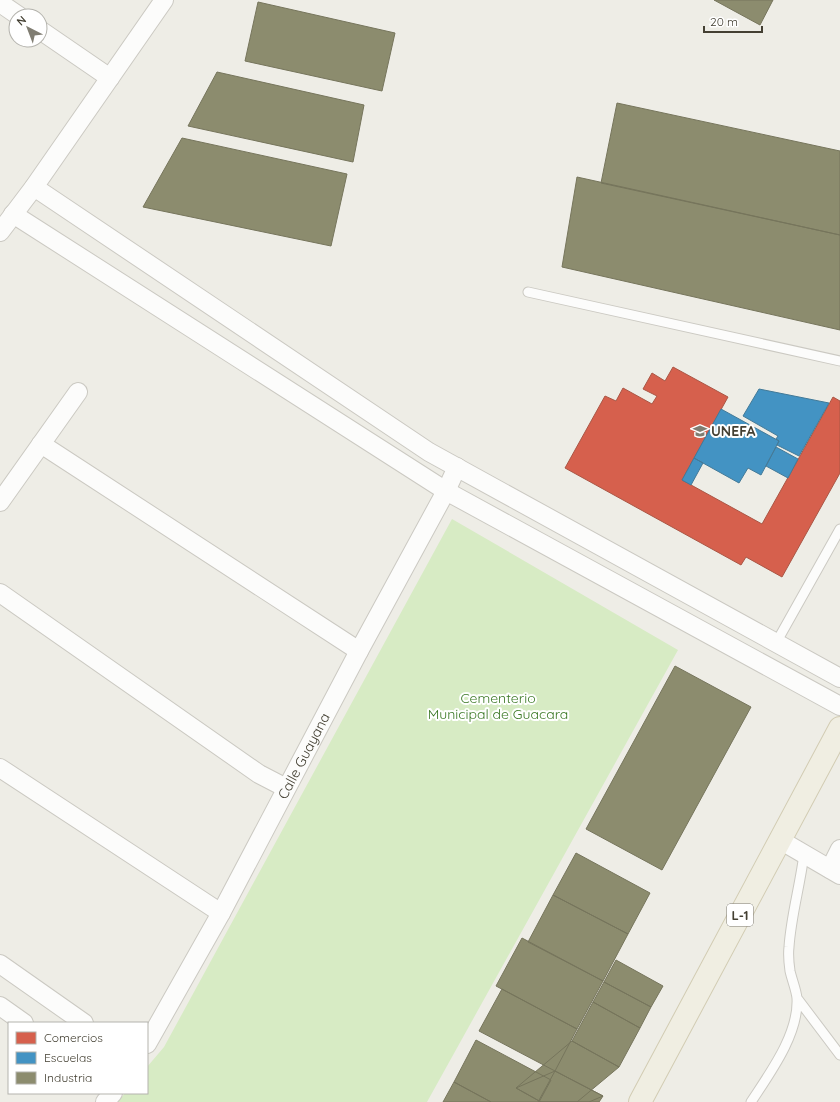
<svg xmlns="http://www.w3.org/2000/svg" width="840" height="1102" font-family="Quicksand,sans-serif">
<rect width="100%" height="100%" fill="#eeede6"/>
<!-- green -->
<path fill="#d7ebc4" d="M452,519l226,131 -251,452h-309l7,-9h22v-26l17,-20z"/>
<!-- shops -->
<path fill="#d6604d" stroke="#aa5645" d="M673,367l55,30 -46,83 80,44 71,-127 7,4v72l-58,104 -36,-20 -5,8 -176,-97 40,-72 11,5 7,-13 29,16 5,-8 -14,-7 9,-16 13,8z"/>
<!-- schools -->
<path fill="#4393c3" stroke="#437a98" d="M759,389l70,14 -30,53 -22,-11 2,-4 -3,-2 2,-3 -35,-20z
M721,409l58,32 -18,34 -13,-7 -9,15 -45,-25z
M776,447l22,12 -10,19 -22,-12z
M694,458l9,5 -12,22 -9,-5z"/>
<!-- industry -->
<path fill="#8c8c6e" stroke="#76755c" d="M714,0h59l-13,25z
M258,2l137,31 -13,58 -137,-30z
M217,72l147,33 -11,57 -165,-36z
M617,103l223,48v84l-239,-52z
M182,138l165,36 -16,72 -188,-39z
M577,177l263,58v95l-278,-63z
M675,666l76,41 -89,163 -76,-41z
M576,853l74,40 -22,41 -75,-39z
M553,895l75,39 -25,47 -75,-39z
M522,938l81,43 -26,48 -81,-43z
M616,960l47,26 -12,21 -47,-25z
M604,982l47,25 -11,21 -47,-26z
M502,989l75,40 -22,42 -76,-40z
M593,1002l47,26 -21,39 -47,-26z
M476,1040l75,40 -12,22h-48l-37,-20z
M572,1041l47,26 -42,35h-36l-25,-14z
M555,1071l48,25 -14,6h-48l-25,-14z
M555,1071l48,25 -4,6h-61z
M454,1082l37,20h-48z"/>
<g fill="none" stroke-linecap="round" stroke-linejoin="round">
<defs>
<path id="service" d="M528,292l312,69
M776,643l64,-114
M797,998l43,57
M751,1102c19,-29 48,-68 46,-104 -1,-9 -5,-18 -7,-27 -1,-7 -2,-16 -1,-24 2,-31 11,-61 15,-93"/>
<g id="minor">
<path d="M0,3l19,13"/>
<path d="M40,30l70,48"/>
<path d="M34,187l395,265 411,226"/>
<path d="M13,214l433,277 394,215"/>
<path d="M0,232l34,-45 130,-187"/>
<path d="M41,444l318,207"/>
<path d="M0,502l78,-110"/>
<path d="M0,593l259,181 27,14"/>
<path d="M0,768l221,145"/>
<path d="M780,840l60,35"/>
<path d="M830,869l10,-20"/>
<path d="M0,964l84,59"/>
<path d="M0,1006l24,17"/>
<path id="s1" d="M147,1044l74,-131 138,-262 87,-160 11,-24"/>
<path d="M105,1102l8,-9"/>
</g>
<path id="primary" d="M640,1102l200,-374"/>
</defs>
<!-- service casing -->
<use href="#service" stroke="#cbc9c2" stroke-width="11"/>
<!-- minor casing -->
<use href="#minor" stroke="#cbc9c2" stroke-width="20"/>
<!-- primary casing -->
<use href="#primary" stroke="#d2ccb3" stroke-width="24"/>
<!-- service -->
<use href="#service" stroke="#fcfcfb" stroke-width="9"/>
<!-- minor -->
<use href="#minor" stroke="#fcfcfb" stroke-width="18"/>
<!-- primary -->
<use href="#primary" stroke="#f0eee2" stroke-width="22"/>
</g>
<!-- icons -->
<defs>
<symbol id="university-bare" viewBox="-9 -9 18 18"><path d="M0-5L7-2L0 1L-7-2ZM-4 1L0 2.5L4 1V4Q0 6-4 4Z" fill="#807d72" stroke="#fff" stroke-width="2.5" paint-order="stroke"/></symbol>
</defs>
<g fill-rule="evenodd">
<use href="#university-bare" x="690" y="421" width="20" height="20"/>
</g>
<g text-anchor="middle" dominant-baseline="central" stroke-width="4" stroke-linejoin="round" paint-order="stroke">
<!-- shield labels -->
<rect fill="#fff" stroke="#7c7970" stroke-width="1" x="727" y="904" width="26" height="22" rx="3"/>
<g font-size="13" font-weight="bold" fill="#444033">
<text x="740" y="915">L-1</text>
</g>
<!-- poi labels -->
<g font-size="14" font-weight="bold" fill="#444033" stroke="#fff" text-anchor="start">
<text x="711" y="431">UNEFA</text>
</g>
<!-- park labels -->
<g font-size="14" fill="#3a7824" stroke="#fff">
<text x="498" y="698">Cementerio<tspan x="498" dy="16">Municipal de Guacara</tspan></text>
</g>
<!-- street labels -->
<g font-size="14" fill="#444033" stroke="#fff">
<text stroke="none"><textPath href="#s1" startOffset="328">Calle Guayana</textPath></text>
</g>
</g>
<!-- legend -->
<rect x="8" y="1022" width="140" height="72" fill="#ffffff" stroke="#b4b3ad"/>
<rect x="16" y="1032" width="20" height="12" fill="#d6604d" stroke="#b4b3ad"/>
<text x="44" y="1042" font-size="12" fill="#444033">Comercios</text>
<rect x="16" y="1052" width="20" height="12" fill="#4393c3" stroke="#b4b3ad"/>
<text x="44" y="1062" font-size="12" fill="#444033">Escuelas</text>
<rect x="16" y="1072" width="20" height="12" fill="#8c8c6e" stroke="#b4b3ad"/>
<text x="44" y="1082" font-size="12" fill="#444033">Industria</text>
<!-- north arrow -->
<g transform="translate(28 28) rotate(318)"><circle r="19" fill="#ffffff" stroke="#b4b3ad"/>
<path d="M0-3L7 15L0 10L-7 15Z" fill="#807d72"/>
<text y="-6" font-size="11" font-weight="bold" text-anchor="middle" fill="#444033">N</text>
</g>
<!-- scale -->
<path d="M704 26v6h58v-6" fill="none" stroke="#444033" stroke-width="2"/>
<text x="710" y="26" font-size="12" fill="#444033" stroke="#ffffff" stroke-width="3" paint-order="stroke">20 m</text>
</svg>
